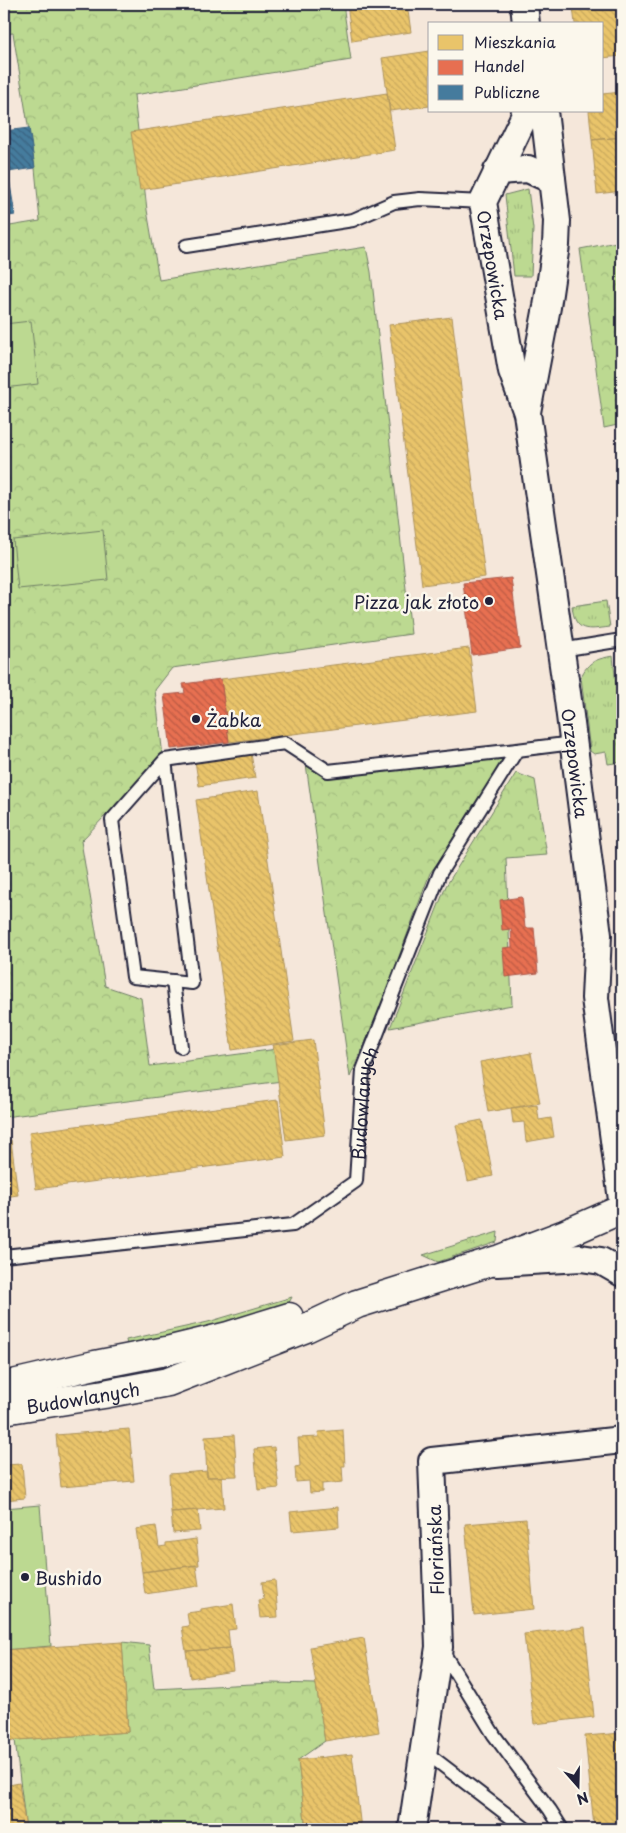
<svg xmlns="http://www.w3.org/2000/svg" width="626" height="1833" font-family="'Playpen Sans',sans-serif">
<defs>
<pattern id="grass-tufts" width="24" height="20" patternUnits="userSpaceOnUse" patternTransform="scale(1.25)"><rect width="24" height="20" fill="#bcd991"/><path d="M3 7l-1-3M5 7V3M7 7l1-3M15 17l-1-3M17 17v-4M19 17l1-3" fill="none" stroke="#a1ba7e"/></pattern>
<pattern id="park-crowns" width="20" height="18" patternUnits="userSpaceOnUse" patternTransform="scale(1.25)"><rect width="20" height="18" fill="#bcd991"/><path d="M2 6a3 3 0 1 1 6 0M12 15a3 3 0 1 1 6 0" fill="none" stroke="#a1ba7e"/></pattern>
<pattern id="homes-back-hatch" width="6" height="6" patternUnits="userSpaceOnUse" patternTransform="scale(1.25)"><rect width="6" height="6" fill="#e9c46a"/><path d="M-1 5l2 2M0 0l6 6M5-1l2 2" fill="none" stroke="#c8a85d"/></pattern>
<pattern id="shops-back-hatch" width="6" height="6" patternUnits="userSpaceOnUse" patternTransform="scale(1.25)"><rect width="6" height="6" fill="#e76f51"/><path d="M-1 5l2 2M0 0l6 6M5-1l2 2" fill="none" stroke="#bb5b44"/></pattern>
<pattern id="public-back-hatch" width="6" height="6" patternUnits="userSpaceOnUse" patternTransform="scale(1.25)"><rect width="6" height="6" fill="#457b9d"/><path d="M-1 5l2 2M0 0l6 6M5-1l2 2" fill="none" stroke="#396481"/></pattern>
</defs>
<rect width="100%" height="100%" fill="#f5e7da"/>
<filter id="ink" filterUnits="userSpaceOnUse"><feTurbulence type="fractalNoise" baseFrequency=".02" numOctaves="2"/><feDisplacementMap in="SourceGraphic" scale="10" xChannelSelector="R" yChannelSelector="G"/><feConvolveMatrix kernelMatrix="1 2 1 2 8 2 1 2 1" color-interpolation-filters="sRGB"/></filter>
<g filter="url(#ink)">
<!-- grass -->
<path fill="url(#grass-tufts)" stroke="#6f7e66" d="M528,189l5,40 -2,47h-17l-9,-81z
M606,601l4,26c-23,3 -35,6 -38,-21z
M622,601v24h-2l-3,-23z
M613,656l9,86v20l-14,2 -2,-12 -12,2 -4,-3 -9,-74c7,-16 16,-18 32,-21z
M498,1232l-1,10 -59,20 -15,-7z
M292,1297l-7,13 -157,41 -2,-11 82,-18z"/>
<!-- park -->
<path fill="url(#park-crowns)" stroke="#6f7e66" d="M4,4h339l8,56 -217,35 13,115 12,70 207,-33 5,25 40,362 -239,34 -17,22 8,66 -82,85 24,145 36,12 9,68 127,-17 5,32 -278,36v-890l36,-6 -5,-53 -22,-135 -9,1z
M622,241v183l-18,4 -24,-179z
M513,755l-64,93 -19,25 -52,140 -28,64 -44,-313 24,14z
M516,773l19,7 12,75 -41,3 6,147 -122,23 56,-142z
M122,1642l27,3 5,44 118,-6 44,1 9,57 -27,19 8,69h-280l-11,-89 113,-8z"/>
<!-- garden -->
<path fill="#bcd991" stroke="#6f7e66" d="M31,321l7,63 -34,4v-64z
M103,530l5,50 -90,9 -5,-49z
M40,1505l11,141 -47,4v-142z"/>
<!-- homes -->
<path fill="url(#homes-back-hatch)" stroke="#ad935c" d="M347,4h60l4,28 -59,9z
M573,4h30l-30,3z
M603,4h19v52l-20,2v-34h-27l-2,-17z
M430,51v55l-40,5 -8,-53z
M622,92v45l-30,3 -3,-29h13v-17z
M387,93l8,57 -255,40 -9,-58z
M622,137v54l-25,3 -5,-54z
M452,317l33,260 -63,8 -33,-260z
M469,648l8,63 -248,31 -8,-63z
M251,753l4,25 -56,8 -4,-25z
M258,791l36,250 -62,9 -36,-250z
M313,1040l12,95 -39,5 -13,-95z
M531,1053l9,50 -52,9 -8,-50z
M278,1100l7,57 -249,32 -7,-57z
M537,1105l2,15 12,-2 3,19 -28,5 -2,-20 -11,1 -2,-15z
M482,1120l11,56 -25,5 -12,-56z
M11,1140l7,55 -14,2v-56z
M129,1429l5,52 -73,6 -5,-52z
M343,1430l2,36h-3l1,16 -21,2v8l-12,1 -1,-12 -13,1 -1,-15 5,-1 -2,-28 21,-1 -1,-5z
M234,1435l3,41 -30,1 -2,-40z
M274,1447l5,41 -21,2 -4,-41z
M22,1464l3,34 -21,2v-35z
M207,1471v6h15l2,31 -53,4 -2,-38z
M338,1507l1,20 -47,4 -2,-19z
M198,1510l2,21 -27,2 -2,-21z
M526,1519l8,90 -60,6 -9,-91z
M156,1526l3,21 7,-1v-3l30,-4 3,26 -57,7 -6,-43z
M196,1565l3,21 -54,8 -3,-22z
M275,1580l3,37 -18,1 -2,-18 6,-1 -2,-17z
M233,1604l3,25 -8,1 2,18 -44,3 -4,-24 7,-1 -2,-13 14,-2v-2z
M585,1627l9,90 -60,7 -10,-90z
M364,1638l15,94 -54,9 -15,-94z
M122,1642l6,90 -124,9v-91z
M230,1648l3,23 -43,7 -4,-27z
M622,1733v91l-28,3 -9,-91z
M352,1754l9,75h-55l-8,-69z
M19,1783l7,46h-22v-43z"/>
<!-- shops -->
<path fill="url(#shops-back-hatch)" stroke="#ac584a" d="M511,578l9,70 -48,7 -9,-72z
M221,679l8,63 -58,7 -7,-54 21,-2 -2,-9z
M522,897l3,31h9l4,45 -33,4 -2,-29 9,-1 -1,-18 -9,1 -2,-30z"/>
<!-- public -->
<path fill="url(#public-back-hatch)" stroke="#3a6080" d="M29,128l6,40 -27,4 7,43 -11,2v-86z"/>
<g fill="none" stroke-linecap="round" stroke-linejoin="round">
<defs>
<g id="service">
<path d="M186,246l167,-26 41,-18 26,-3 63,3"/>
<path d="M561,650l61,-10"/>
<path d="M165,760l27,223 -59,-6 -21,-157 53,-60 120,-17 43,28 189,-21"/>
<path d="M173,981l8,66"/>
<path id="s1" d="M4,1256l289,-31 63,-44 7,-111 77,-197 77,-123 56,-7"/>
<path d="M441,1649l53,86 56,75 12,19"/>
<path d="M424,1751l102,78"/>
</g>
<g id="minor">
<path d="M524,4l2,20"/>
<path id="s2" d="M525,111l-1,6 -41,85 29,169 15,42 41,287 30,235 -3,63 27,202"/>
<path d="M497,171l31,-2 24,11"/>
<path d="M527,412l20,-105 9,-62 1,-24 -13,-110"/>
<path d="M497,1263l84,-5 20,3 21,12"/>
<path d="M412,1829l27,-182 -7,-186 190,-21"/>
</g>
<g id="tertiary">
<path d="M4,1386l91,-21 71,-14 62,-15 61,-19"/>
<path id="s3" d="M4,1410l100,-16 64,-12 138,-54 51,-24 143,-45 65,-25 57,-25"/>
</g>
</defs>
<!-- service casing -->
<use href="#service" stroke="#22223b" stroke-width="16"/>
<!-- minor casing -->
<use href="#minor" stroke="#22223b" stroke-width="30"/>
<!-- tertiary casing -->
<use href="#tertiary" stroke="#22223b" stroke-width="31"/>
<!-- service -->
<use href="#service" stroke="#fbf7ec" stroke-width="12"/>
<!-- minor -->
<use href="#minor" stroke="#fbf7ec" stroke-width="26"/>
<!-- tertiary -->
<use href="#tertiary" stroke="#fbf7ec" stroke-width="28"/>
</g>
</g>
<!-- markers -->
<g fill="#22223b" stroke="#fbf7ec" stroke-width="2">
<circle cx="489" cy="601" r="5"/>
<circle cx="196" cy="719" r="5"/>
<circle cx="25" cy="1577" r="5"/>
</g>
<g text-anchor="middle" dominant-baseline="central" stroke-width="5" stroke-linejoin="round" paint-order="stroke">
<!-- street labels -->
<g font-size="18" fill="#22223b" stroke="#fbf7ec">
<text stroke="none"><textPath href="#s2" startOffset="164">Orzepowicka</textPath></text>
<text stroke="none"><textPath href="#s2" startOffset="670">Orzepowicka</textPath></text>
<text stroke="none"><textPath href="#s1" startOffset="446">Budowlanych</textPath></text>
<text stroke="none"><textPath href="#s3" startOffset="80">Budowlanych</textPath></text>
<text transform="translate(435 1550) rotate(-92)">Floriańska</text>
</g>
<!-- poi labels -->
<g font-size="18" fill="#22223b" stroke="#fbf7ec" text-anchor="start">
<text x="479" y="601" text-anchor="end">Pizza jak złoto</text>
<text x="206" y="719">Żabka</text>
<text x="35" y="1577">Bushido</text>
</g>
</g>
<!-- margin -->
<rect width="626" height="1833" fill="none" stroke="#fbf7ec" stroke-width="20"/>
<rect x="10" y="10" width="606" height="1813" fill="none" stroke="#22223b" stroke-width="2" filter="url(#ink)"/>
<!-- legend -->
<rect x="428" y="22" width="175" height="90" fill="#fbf7ec" stroke="#a4a2a5"/>
<rect x="438" y="35" width="25" height="15" fill="#e9c46a" stroke="#a4a2a5"/>
<text x="474" y="48" font-size="15" fill="#22223b">Mieszkania</text>
<rect x="438" y="60" width="25" height="15" fill="#e76f51" stroke="#a4a2a5"/>
<text x="474" y="72" font-size="15" fill="#22223b">Handel</text>
<rect x="438" y="85" width="25" height="15" fill="#457b9d" stroke="#a4a2a5"/>
<text x="474" y="98" font-size="15" fill="#22223b">Publiczne</text>
<!-- north arrow -->
<g transform="translate(578 1786) rotate(160)" stroke="#fbf7ec" stroke-width="4" paint-order="stroke">
<path d="M0-4L9 19L0 12L-9 19Z" fill="#22223b"/>
<text y="-8" font-size="14" font-weight="bold" text-anchor="middle" fill="#22223b">N</text>
</g>
</svg>
